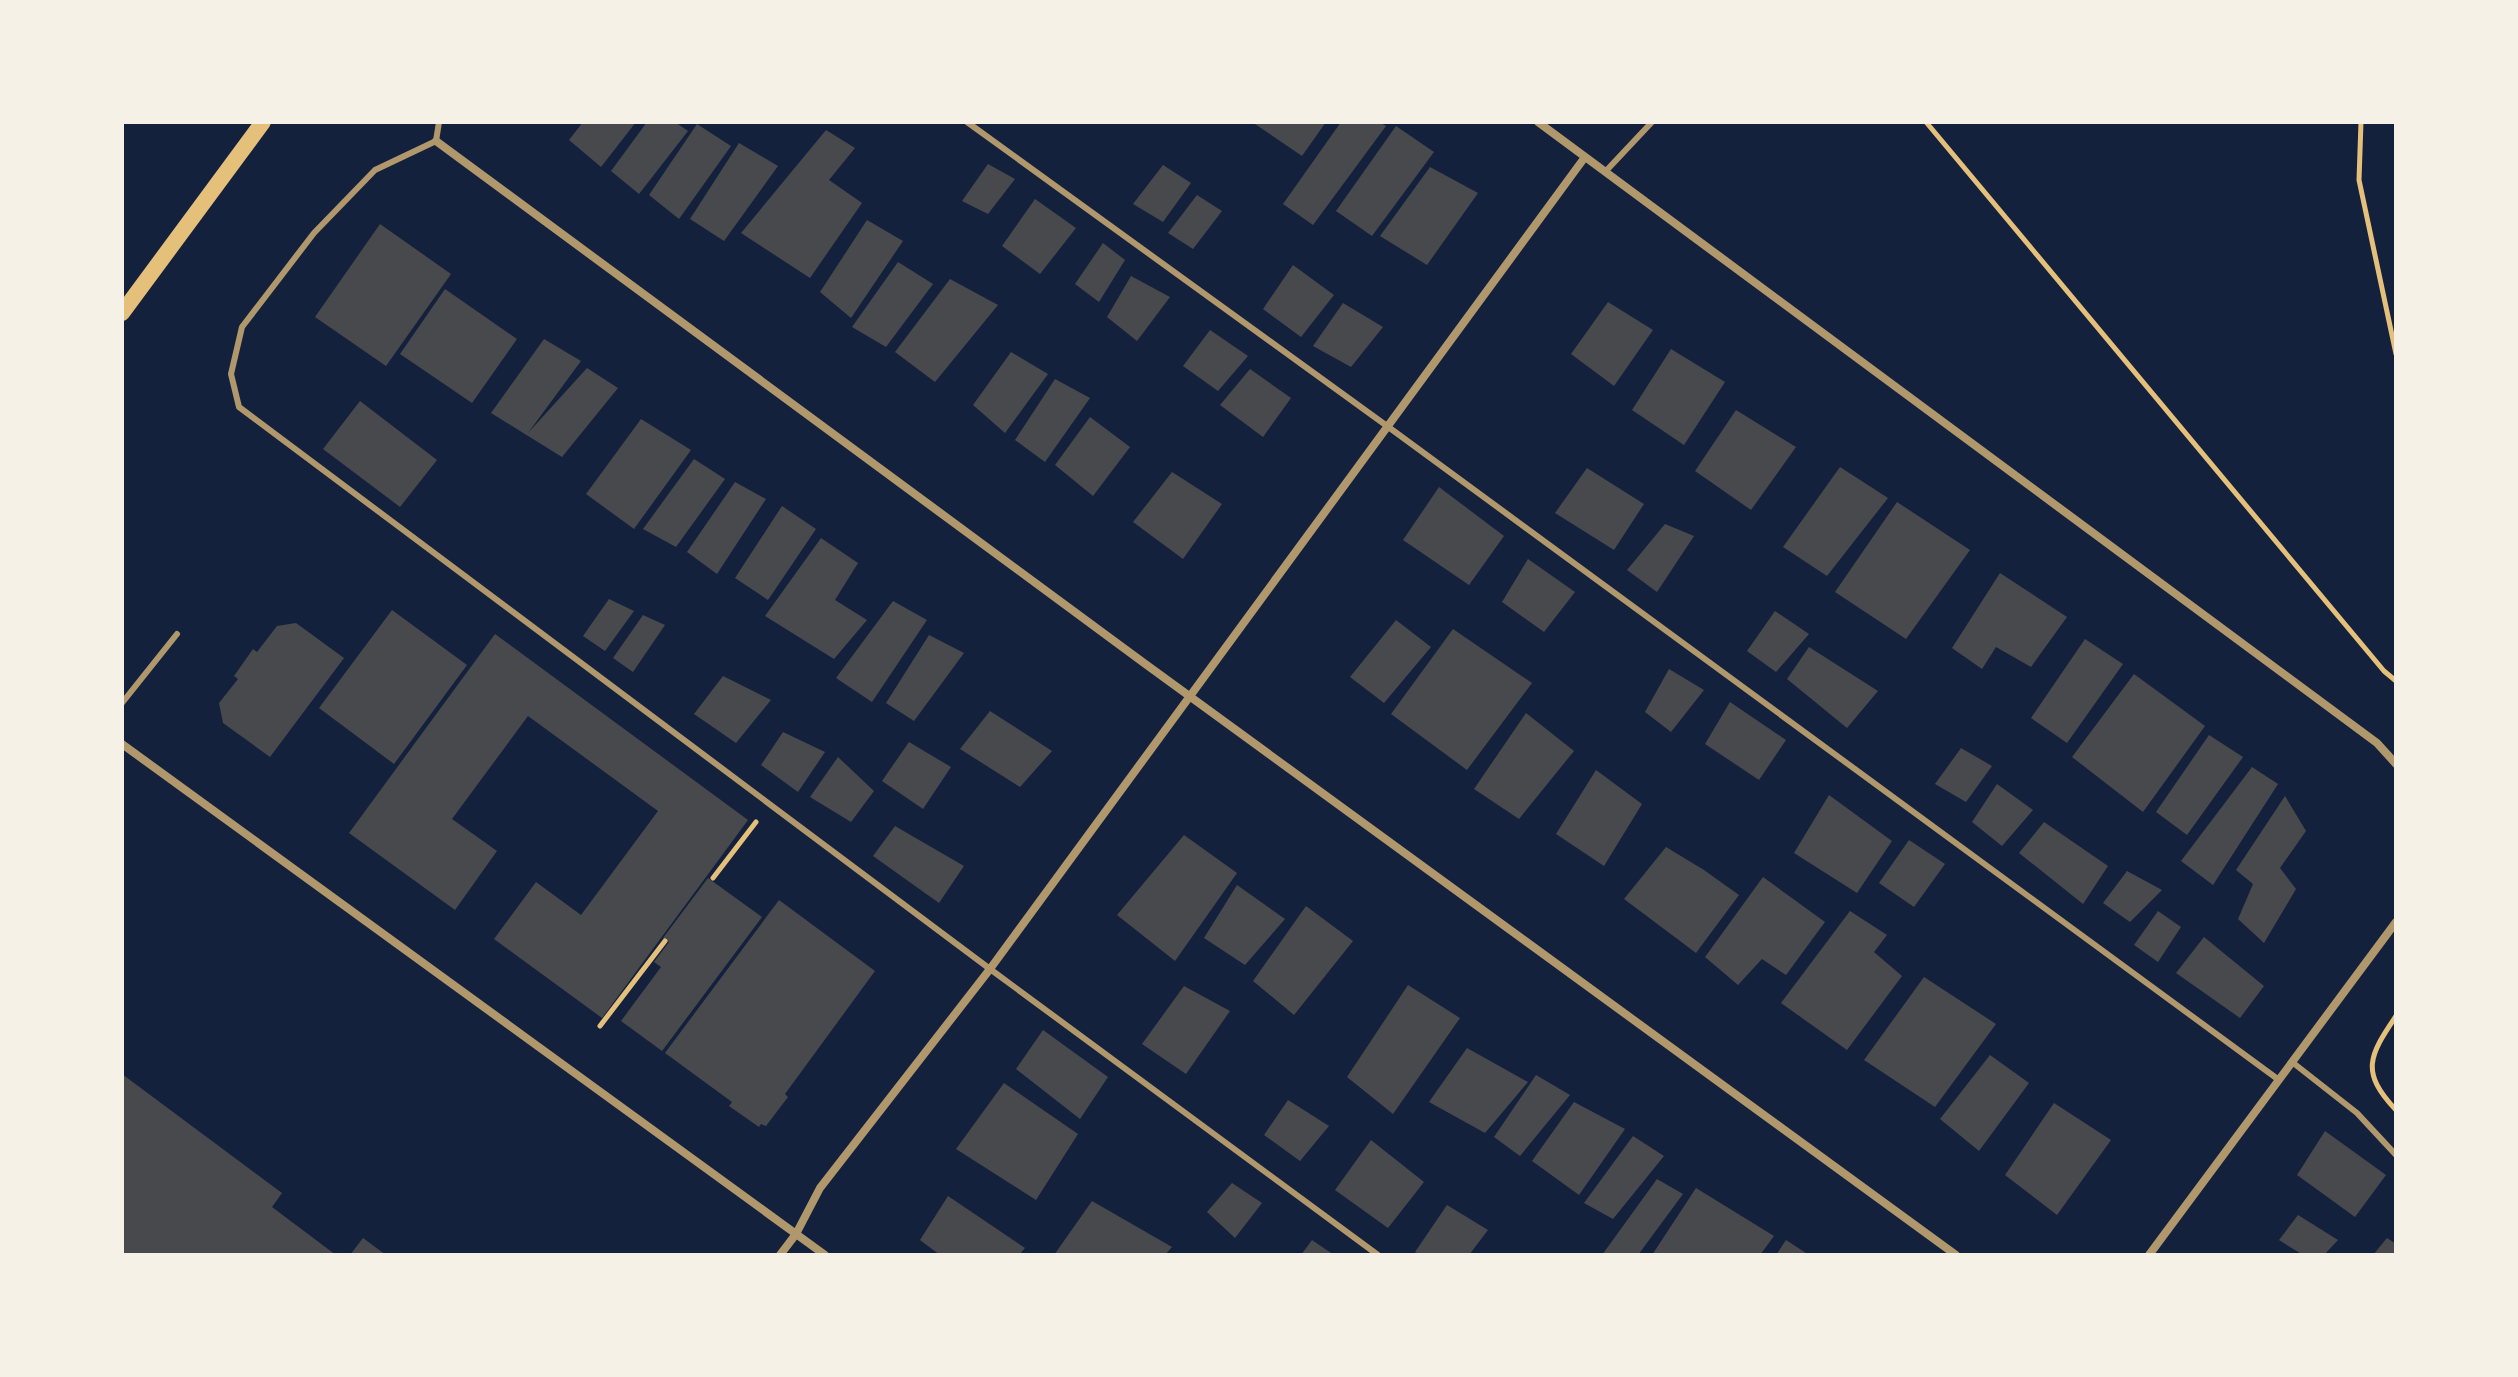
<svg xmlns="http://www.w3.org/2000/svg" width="2518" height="1377" font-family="'Public Sans',sans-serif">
<rect width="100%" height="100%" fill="#14213d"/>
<!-- building -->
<path fill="#48494c" d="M583,122h53l-35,45 -32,-27z
M647,122h28l13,9 -49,63 -28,-23z
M1252,122h74l-24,34z
M1341,122h38l7,4 -73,99 -30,-21z
M697,124l34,22 -52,73 -30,-24z
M1396,126l38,26 -62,84 -36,-25z
M826,130l29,18 -26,32 33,23 -52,75 -69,-45z
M739,143l39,23 -54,75 -34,-22z
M988,164l27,15 -27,35 -26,-13z
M1163,165l28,18 -28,39 -30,-18z
M1430,167l48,26 -51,72 -47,-29z
M1197,195l25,16 -29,38 -25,-16z
M1035,199l41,29 -36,46 -38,-28z
M867,220l36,21 -52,77 -31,-26z
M380,224l71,50 -65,92 -71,-49z
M1103,243l22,17 -26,42 -24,-18z
M898,262l35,22 -47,63 -34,-20z
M1293,265l41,30 -33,42 -38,-28z
M1131,276l39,21 -33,44 -30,-24z
M950,279l48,26 -63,77 -40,-30z
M445,289l72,50 -45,64 -72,-49z
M1608,302l45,28 -39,56 -43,-32z
M1343,303l40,24 -32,40 -38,-21z
M1210,330l38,26 -30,35 -35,-25z
M544,339l37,22 -53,72 59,-65 31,20 -56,69 -71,-44z
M1671,349l54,33 -41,63 -52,-35z
M1011,352l37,22 -43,59 -32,-28z
M1250,369l41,29 -28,39 -43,-32z
M1055,379l35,19 -45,64 -30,-22z
M360,401l77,59 -37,47 -77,-58z
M1736,410l60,37 -45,63 -56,-39z
M1090,417l40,30 -37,49 -38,-31z
M641,419l50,31 -57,79 -48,-35z
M694,459l31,20 -49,68 -33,-18z
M1840,467l48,31 -61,78 -44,-29z
M1587,468l57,36 -30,46 -59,-37z
M1172,472l50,32 -39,55 -50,-37z
M735,482l31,17 -49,75 -30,-22z
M1439,487l65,49 -35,49 -66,-45z
M1897,502l73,48 -64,89 -71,-47z
M782,506l34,23 -48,71 -33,-22z
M1665,524l29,12 -37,56 -30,-22z
M821,538l37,25 -23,37 32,20 -33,39 -69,-43z
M1528,559l47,33 -31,40 -42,-30z
M2000,573l67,44 -36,50 -35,-20 -14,22 -30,-21z
M609,599l25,12 -29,40 -22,-15z
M893,601l34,19 -55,82 -36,-24z
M392,610l75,55 -73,99 -75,-56z
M1775,611l34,23 -33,38 -29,-21z
M643,615l22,10 -32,47 -20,-14z
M1396,620l35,27 -47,56 -34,-26z
M296,623l48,35 -74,99 -47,-34 -4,-20 19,-24 -4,-3 19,-27 4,3 20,-26z
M1453,629l79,54 -65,87 -76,-56z
M495,634l253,186 -146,198 -108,-79 42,-57 45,33 77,-104 -130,-95 -76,103 45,32 -42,59 -106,-77z
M929,635l35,18 -50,68 -28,-18z
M2085,639l38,25 -56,79 -36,-25z
M1809,647l69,44 -31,37 -60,-49z
M1669,669l35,21 -33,42 -26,-20z
M2134,674l71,52 -62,86 -71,-55z
M723,676l48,24 -35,43 -42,-29z
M1730,702l56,38 -27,40 -54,-36z
M990,711l62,40 -32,36 -60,-38z
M1526,713l48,38 -55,68 -45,-30z
M783,732l42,20 -27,40 -37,-27z
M2209,735l34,22 -56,78 -31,-23z
M909,742l42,25 -28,42 -41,-28z
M1961,748l31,18 -26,36 -31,-18z
M838,757l36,34 -23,31 -41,-25z
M2252,767l26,17 -65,101 -32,-24z
M1596,770l46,34 -38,62 -48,-32z
M1997,784l36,26 -31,36 -30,-24z
M1829,795l63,46 -35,52 -63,-40z
M2285,796l21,35 -26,37 16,21 -32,54 -26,-24 15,-35 -17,-14z
M2044,822l64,44 -25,38 -64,-51z
M895,826l69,40 -25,37 -66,-47z
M1184,835l53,38 -62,88 -58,-46z
M1909,840l36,24 -31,43 -35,-24z
M1666,847l38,23 35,25 -43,58 -72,-54z
M2127,871l35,19 -32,32 -27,-19z
M1763,877l62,45 -39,53 -24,-16 -24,26 -33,-28z
M708,878l54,39 -100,134 -41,-30 40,-54 -7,-5 15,-20 -6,-4z
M1237,885l48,34 -40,46 -41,-27z
M779,900l96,71 -90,123 3,3 -22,29 -5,-2 -2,3 -30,-21 3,-4 -67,-49z
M1306,906l47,35 -59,74 -41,-34z
M1850,911l37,24 -13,17 28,24 -55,74 -66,-47z
M2158,911l23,16 -23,35 -24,-17z
M2204,937l60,49 -24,32 -64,-45z
M1924,977l72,47 -61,83 -71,-47z
M1408,985l52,33 -67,96 -46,-37z
M1184,986l46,25 -44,63 -44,-30z
M1043,1030l65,47 -28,42 -64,-50z
M1467,1048l61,34 -43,51 -56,-31z
M1990,1055l39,28 -50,68 -39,-32z
M122,1074l160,119 -10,14 64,48h-214z
M1536,1075l34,20 -50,61 -26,-19z
M1004,1083l74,51 -42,66 -80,-51z
M1288,1100l41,26 -29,35 -36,-26z
M1574,1102l51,27 -46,66 -47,-34z
M2054,1103l57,37 -54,75 -52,-40z
M2325,1131l61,44 -31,42 -58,-42z
M1633,1136l31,20 -51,63 -29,-16z
M1371,1140l53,42 -36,46 -53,-38z
M1657,1179l26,15 -45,61h-36z
M1232,1183l30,20 -27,35 -28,-26z
M1696,1188l78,48 -14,19h-108z
M948,1196l77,52 -6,7h-79l-20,-15z
M1092,1201l80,46 -7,8h-111z
M1447,1205l41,25 -19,25h-49l-5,-3z
M2298,1215l40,25 -14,15h-21l-24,-15z
M363,1238l23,17h-36z
M2387,1238l9,6v11h-23z
M1312,1240l22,15h-33z
M1786,1240l23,15h-33z"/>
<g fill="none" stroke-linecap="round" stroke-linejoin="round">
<!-- path -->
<path stroke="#e5c07b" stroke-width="5" d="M1926,122l458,549 12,10
M2361,122l-2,58 37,174
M713,878l43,-56
M2396,1016c-27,40 -36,56 0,94
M600,1026l65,-85"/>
<!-- service -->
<path stroke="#b1986c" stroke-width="6" d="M439,122l-3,19 -61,29 -61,63 -72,94 -11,47 8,33 751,562 388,286
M967,122l420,304 892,654
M1605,172l47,-50
M122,703l55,-69
M2292,1062l65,51 39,42"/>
<!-- minor -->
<path stroke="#b1986c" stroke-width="8" d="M1538,122l839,621 19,21
M436,141l708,522 812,592
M122,744l703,511
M780,1255l16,-21 24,-46 170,-219 595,-812
M2149,1255l247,-333"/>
<!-- secondary -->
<path stroke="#e5c07b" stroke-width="16" d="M122,313l141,-191"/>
</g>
<!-- border -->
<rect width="2518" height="1377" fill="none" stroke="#f6f1e7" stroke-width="248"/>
</svg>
